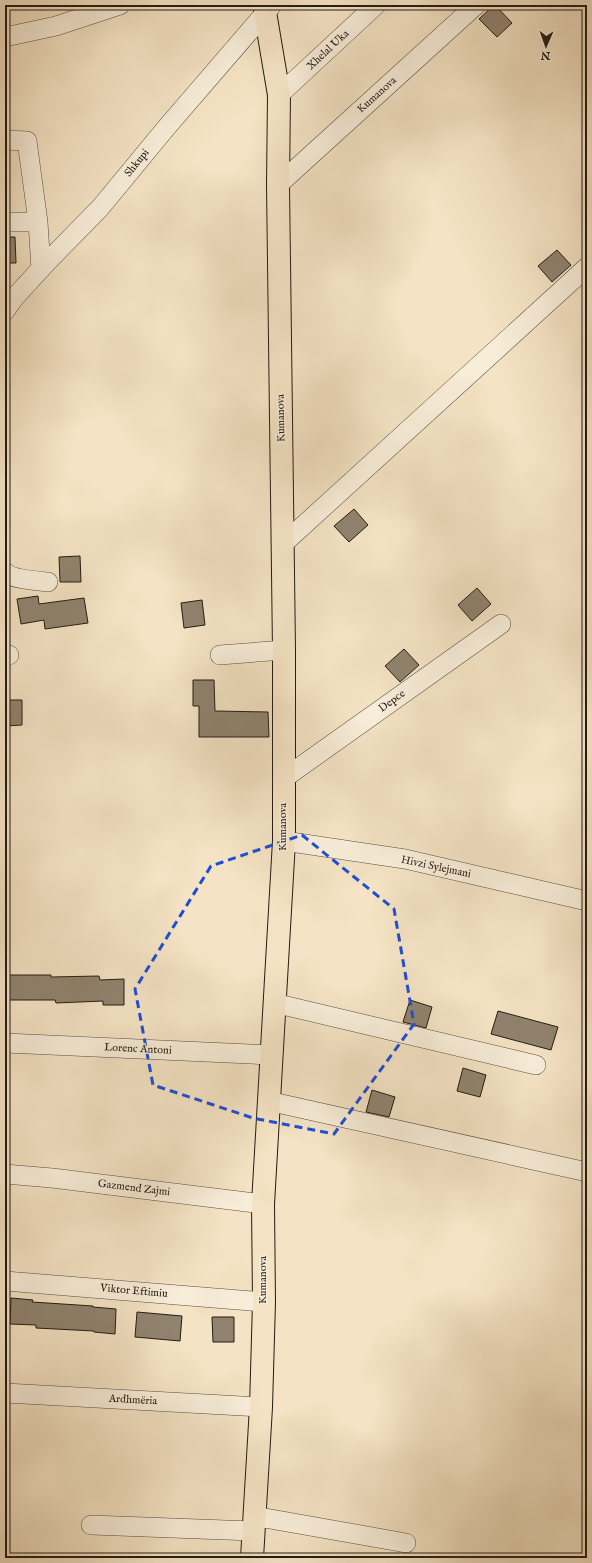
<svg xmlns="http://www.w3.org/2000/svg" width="592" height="1563" font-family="'IM FELL English',serif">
<rect width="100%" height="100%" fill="#f4e3c4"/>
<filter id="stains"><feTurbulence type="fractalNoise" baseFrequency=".005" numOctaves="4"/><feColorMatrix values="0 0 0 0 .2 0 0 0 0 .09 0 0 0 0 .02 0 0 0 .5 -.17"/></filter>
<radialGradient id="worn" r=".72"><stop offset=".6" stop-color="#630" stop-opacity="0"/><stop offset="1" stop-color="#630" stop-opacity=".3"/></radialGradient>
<!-- building -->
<path fill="#90836f" stroke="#241b13" d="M494,5h1l17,18 -15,14 -18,-18z
M5,237h10l1,26h-11z
M557,250l14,15 -19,17 -14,-16z
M354,509l14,16 -19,17 -15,-16z
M80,556l1,26h-21l-1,-25z
M477,588l14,16 -19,17 -14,-16z
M38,596l1,8 45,-6 4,25 -43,6 -1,-9 -23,4 -4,-25z
M202,600l3,25 -21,3 -3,-25z
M404,649l15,16 -19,17 -15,-16z
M193,680h21l1,31 53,1 1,25h-70v-31h-6z
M5,700h17v25l-17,1z
M7,975h44v2l48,-1 1,4 24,-1v26h-21v-4l-47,2 -1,-3h-48z
M410,1000l22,7 -6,21 -23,-6z
M498,1011l60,16 -7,23 -60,-16z
M463,1068l23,7 -6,22 -23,-6z
M372,1090l23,7 -6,20 -23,-5z
M11,1298l22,2 -1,2 61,4v1l23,2 -1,25 -21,-2v-1l-58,-3v-3l-26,-1z
M137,1312l45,4 -2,25 -45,-4z
M212,1317h22v25h-21z"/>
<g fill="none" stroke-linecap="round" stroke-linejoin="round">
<defs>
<path id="minor" d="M5,37l51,-11 64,-21
M279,95l97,-90
M5,140l22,1 11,81 3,47
M278,185l198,-180
M5,222h33
M5,311l9,-13 34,-37 52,-53 66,-80 106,-123
M283,544l304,-277
M5,572c6,7 32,9 43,10
M5,655h4
M220,655l64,-5
M283,779l218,-155
M284,841l121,18 182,42
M274,1003l262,62
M5,1043l266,12
M268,1101l319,71
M5,1174l47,4 211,26
M5,1281l259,21
M5,1393l256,14
M254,1516l152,27
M91,1525l162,6"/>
<path id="major" d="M252,1558l9,-151 3,-105 -1,-98 21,-363v-191l-6,-465 1,-90 -14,-83 1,-7"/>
</defs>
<!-- minor casing -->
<use href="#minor" stroke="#584d3f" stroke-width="20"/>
<!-- major casing -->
<use href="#major" stroke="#241b13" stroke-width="24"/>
<!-- minor -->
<use href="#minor" stroke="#f8edd9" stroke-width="19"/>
<!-- major -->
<use href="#major" stroke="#f4e3c4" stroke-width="22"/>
</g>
<!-- marked area -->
<path fill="none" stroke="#1d4ed8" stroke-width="3" stroke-dasharray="8 5" stroke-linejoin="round" d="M302,835l92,74 20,115 -80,110 -81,-16 -100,-33 -18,-96 76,-123z"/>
<g text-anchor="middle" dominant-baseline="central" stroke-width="3" stroke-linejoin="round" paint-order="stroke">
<!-- street labels -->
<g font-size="11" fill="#241b13" stroke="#f8edd9">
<text transform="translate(328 50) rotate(-43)">Xhelal Uka</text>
<text transform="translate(377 95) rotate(-42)">Kumanova</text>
<text transform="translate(137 163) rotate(-51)">Shkupi</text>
<text transform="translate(281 418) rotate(-91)">Kumanova</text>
<text transform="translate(392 701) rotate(-36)">Depce</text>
<text transform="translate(283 827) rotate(-90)">Kumanova</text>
<text transform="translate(436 867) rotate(12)">Hivzi Sylejmani</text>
<text transform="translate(138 1049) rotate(3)">Lorenc Antoni</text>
<text transform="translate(134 1188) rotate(7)">Gazmend Zajmi</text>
<text transform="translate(263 1280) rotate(-90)">Kumanova</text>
<text transform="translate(134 1291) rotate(5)">Viktor Eftimiu</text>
<text transform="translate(133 1400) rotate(3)">Ardhmëria</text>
</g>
</g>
<!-- margin -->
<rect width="592" height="1563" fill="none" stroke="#f4e3c4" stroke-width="20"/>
<rect x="6" y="6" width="580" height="1551" fill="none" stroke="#241b13" stroke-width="2"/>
<rect x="10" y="10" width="572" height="1543" fill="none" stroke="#241b13"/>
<!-- north arrow -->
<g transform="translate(546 46) rotate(182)" stroke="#f8edd9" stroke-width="3" paint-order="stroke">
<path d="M0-3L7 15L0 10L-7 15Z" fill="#241b13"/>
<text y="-6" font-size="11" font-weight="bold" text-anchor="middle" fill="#241b13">N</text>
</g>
<rect width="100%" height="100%" filter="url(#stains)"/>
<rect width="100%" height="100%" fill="url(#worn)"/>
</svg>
